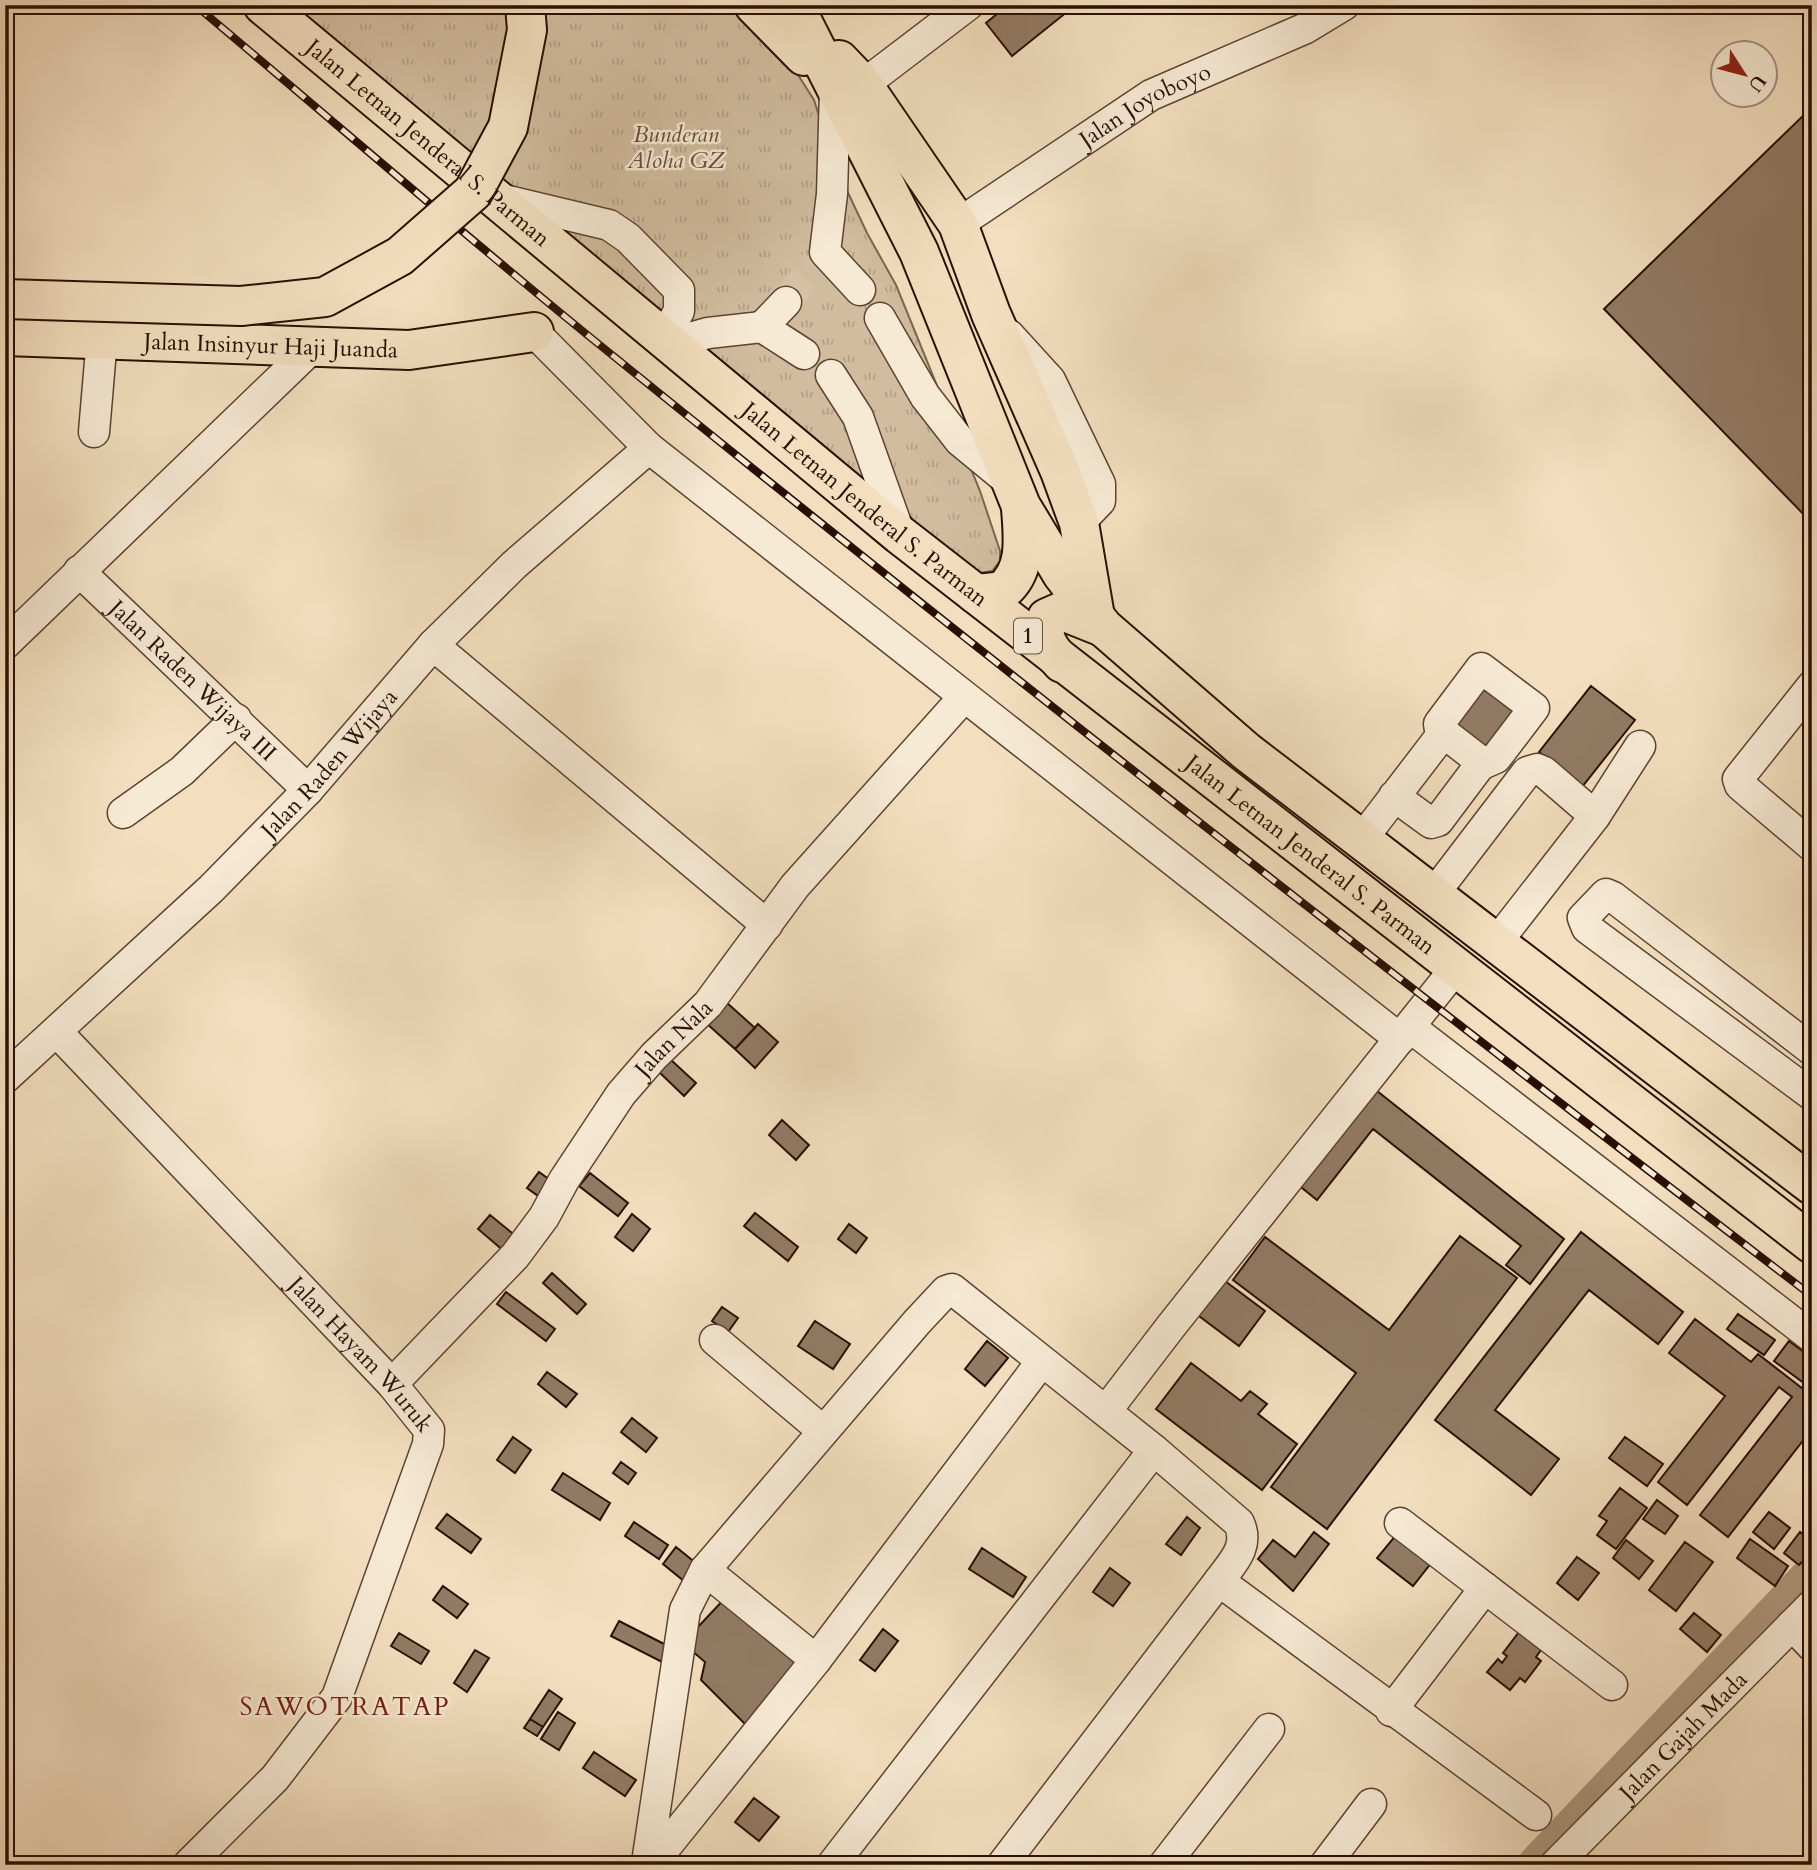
<svg xmlns="http://www.w3.org/2000/svg" width="1817" height="1870" font-family="Cardo,serif">
<defs>
<pattern id="grass-tufts" width="24" height="20" patternUnits="userSpaceOnUse" patternTransform="scale(1.75)"><rect width="24" height="20" fill="#d1bc9f"/><path d="M3 7l-1-3M5 7V3M7 7l1-3M15 17l-1-3M17 17v-4M19 17l1-3" fill="none" stroke="#b3a087"/></pattern>
</defs>
<rect width="100%" height="100%" fill="#f3dfbf"/>
<filter id="stains"><feTurbulence type="fractalNoise" baseFrequency=".00286" numOctaves="4"/><feColorMatrix values="0 0 0 0 .2 0 0 0 0 .09 0 0 0 0 .02 0 0 0 .5 -.17"/></filter>
<radialGradient id="worn" r=".72"><stop offset=".6" stop-color="#630" stop-opacity="0"/><stop offset="1" stop-color="#630" stop-opacity=".3"/></radialGradient>
<!-- grass -->
<path fill="url(#grass-tufts)" stroke="#7d6651" stroke-width="2" d="M286,5h462l22,26 44,69 19,61 34,72 29,52 84,206 20,60v10l-8,10 -13,2 -19,-6z"/>
<g fill="none" stroke-linecap="round" stroke-linejoin="round">
<!-- river -->
<path stroke="#ae987f" stroke-width="38" d="M1536,1865l276,-291"/>
</g>
<!-- building -->
<path fill="#927b65" stroke="#290f03" stroke-width="2" d="M1008,5h61l3,3 -60,48 -26,-33z
M1812,107v416l-208,-214z
M1482,674l40,31 -33,44 -41,-32z
M1591,686l44,34 -53,67 -43,-35z
M726,1002l29,26 -20,21 -29,-26z
M758,1024l20,18 -23,26 -20,-19z
M670,1059l26,24 -12,13 -26,-25z
M1367,1083l197,156 -34,45 -24,-19 15,-19 -148,-117 -56,71 -26,-21z
M782,1120l27,25 -13,15 -27,-25z
M539,1172l14,10 -12,16 -14,-10z
M590,1173l38,30 -10,13 -39,-30z
M755,1213l43,34 -10,14 -44,-35z
M632,1214l18,15 -17,22 -18,-14z
M490,1215l27,22 -12,15 -27,-23z
M849,1224l18,14 -11,15 -18,-14z
M1581,1232l102,80 -25,32 -69,-54 -94,120 64,49 -28,36 -96,-75z
M1460,1236l57,42 -190,251 -56,-42 85,-114 -123,-93 32,-43 124,93z
M552,1273l34,31 -9,10 -34,-31z
M1217,1275l48,36 -26,35 -48,-36z
M506,1292l49,37 -9,12 -49,-37z
M722,1307l16,11 -10,14 -16,-11z
M1738,1314l37,26 -11,15 -37,-26z
M1695,1319l56,43 7,-8 54,42v33l-84,108 -28,-22 92,-118 -13,-10 -92,118 -29,-23 67,-86 -56,-43z
M815,1321l35,23 -17,25 -35,-23z
M987,1341l21,17 -23,28 -20,-17z
M1789,1341l23,17v31l-38,-28z
M1191,1363l50,38 9,-10 17,13 -9,10 39,30 -35,46 -106,-81z
M547,1372l30,22 -11,13 -28,-23z
M632,1418l25,20 -11,14 -25,-20z
M513,1437l18,13 -16,23 -18,-13z
M1625,1437l38,27 -16,22 -38,-28z
M621,1462l15,11 -8,11 -15,-11z
M563,1473l47,30 -10,17 -48,-30z
M1620,1488l27,20 -31,41 -19,-14 10,-14 -8,-5z
M1657,1500l21,16 -13,18 -22,-15z
M1769,1512l21,16 -16,21 -21,-17z
M447,1514l34,25 -10,14 -35,-25z
M1187,1517l13,11 -19,27 -15,-11z
M634,1522l34,23 -9,14 -34,-23z
M1314,1532l15,12 -36,47 -35,-32 15,-19 22,17z
M1800,1532l12,10v10l-13,13 -15,-12z
M1396,1535l36,27 -19,24 -36,-28z
M1750,1539l38,27 -13,20 -38,-28z
M1626,1540l27,21 -14,18 -26,-21z
M1685,1542l28,20 -37,49 -27,-21z
M676,1547l21,17 -13,17 -21,-17z
M982,1548l44,29 -13,20 -44,-28z
M1577,1557l22,16 -21,27 -21,-17z
M1110,1568l20,15 -17,23 -20,-14z
M443,1586l25,18 -11,14 -24,-18z
M728,1595l75,66 -52,69 -50,-50 4,-18 -14,-12 6,-22z
M1694,1613l27,22 -14,17 -27,-23z
M619,1621l51,26 -8,15 -51,-26z
M883,1629l15,12 -23,30 -15,-11z
M1519,1632l22,18 -5,7 5,4 -16,21 -5,-4 -10,12 -23,-18 11,-13 4,4 5,-7 -4,-3z
M399,1633l30,18 -8,13 -30,-18z
M475,1650l14,8 -22,34 -13,-9z
M549,1690l13,9 -19,28 -13,-8z
M558,1712l17,11 -16,27 -18,-11z
M530,1719l13,8 -6,9 -13,-8z
M594,1752l42,28 -11,16 -42,-28z
M754,1798l25,19 -20,24 -24,-19z"/>
<g fill="none" stroke-linecap="round" stroke-linejoin="round">
<!-- minor-tunnel -->
<path stroke="#d5c0a3" stroke-width="30" stroke-dasharray="30 15" stroke-linecap="butt" d="M786,302l30,-40"/>
<defs>
<g id="minor">
<path d="M863,85l105,-80"/>
<path d="M835,89l-3,105 -7,58 35,38"/>
<path d="M496,198l113,27 19,13 51,52v21l-16,28"/>
<path id="s1" d="M958,224l193,-129 155,-67 38,-23"/>
<path d="M880,318l45,78 35,45 51,42"/>
<path d="M762,327l24,-25"/>
<path d="M534,332l115,116 751,591"/>
<path d="M1009,335l41,45 50,104v17l-21,22"/>
<path d="M669,344l39,-11 54,-6 42,27"/>
<path d="M831,375l27,42 42,118"/>
<path d="M94,432l8,-94"/>
<path id="s2" d="M79,571l229,219"/>
<path d="M5,644l309,-298"/>
<path d="M433,645l334,280"/>
<path d="M1812,686l-74,93 2,6 72,61"/>
<path d="M1441,736l-2,-12 42,-56 53,40 -38,50 -16,7"/>
<path d="M123,813l59,-42 54,-52"/>
<path d="M1595,816l45,-70"/>
<path d="M1362,839l79,-103h7l31,24 1,5 -42,56 -7,2 -37,-27"/>
<path d="M1433,895l94,-123 10,-3 7,3 51,44 -99,127"/>
<path d="M1410,1027l402,310"/>
<path id="s3" d="M57,1032l335,352 37,46 -1,14 -91,253 -62,81 -87,87"/>
<path d="M1812,1050l-199,-153 -7,-3 -23,24 4,10 225,167"/>
<path id="s4" d="M5,1078l206,-189 97,-99 125,-145 81,-80 135,-117"/>
<path d="M715,1340l108,91"/>
<path id="s5" d="M392,1384l123,-128 29,-39 20,-37 57,-86 33,-38 54,-52 87,-118 169,-189"/>
<path d="M1106,1411l66,-86 283,-356"/>
<path d="M1400,1523l212,162"/>
<path d="M705,1570l111,90"/>
<path d="M1219,1581l317,234"/>
<path d="M1792,1625l20,21"/>
<path d="M1391,1711l94,-123"/>
<path d="M832,1865l322,-415"/>
<path d="M1002,1865l217,-284c13,-18 31,-34 20,-58l-85,-73 -202,-161 -6,2 -29,31 -212,248 -20,40 -37,246 4,5 4,-2 160,-199 226,-299"/>
<path d="M1164,1865l105,-136"/>
<path d="M1325,1865l46,-61"/>
<path id="s6" d="M1555,1865l257,-260"/>
</g>
<g id="highway">
<path id="s7" d="M263,5l637,530 912,709"/>
<path d="M754,5l50,51"/>
<path d="M790,5l10,12 119,235 102,254 41,68 41,53 144,125 565,433"/>
<path d="M839,60l24,25 95,139 33,90 69,157 19,52 15,88"/>
<path id="s8" d="M5,336l404,14 125,-18"/>
<path d="M976,594l26,-3c26,-20 21,-54 19,-83"/>
<path d="M1062,663c-13,-14 -22,-26 -15,-45l16,-7 40,16"/>
</g>
</defs>
<!-- minor casing -->
<use href="#minor" stroke="#5c4332" stroke-width="33"/>
<!-- highway casing -->
<use href="#highway" stroke="#290f03" stroke-width="42"/>
<!-- minor -->
<use href="#minor" stroke="#f7ead5" stroke-width="30"/>
<!-- highway -->
<use href="#highway" stroke="#f3dfbf" stroke-width="38"/>
<defs>
<path id="rail" d="M195,5c136,114 269,230 406,341 399,323 803,638 1211,950"/>
</defs>
<!-- rail casing -->
<use href="#rail" stroke="#290f03" stroke-width="8"/>
<!-- rail -->
<use href="#rail" stroke="#f7ead5" stroke-width="5" stroke-dasharray="16" stroke-linecap="butt"/>
<defs>
<path id="highway-bridge" d="M5,299l236,7 84,-9 75,-41 73,-64 35,-65 19,-97 -2,-25"/>
</defs>
<!-- highway-bridge casing -->
<use href="#highway-bridge" stroke="#290f03" stroke-width="42" stroke-linecap="butt"/>
<!-- highway-bridge -->
<use href="#highway-bridge" stroke="#f3dfbf" stroke-width="38"/>
</g>
<g text-anchor="middle" dominant-baseline="central" stroke-width="5" stroke-linejoin="round" paint-order="stroke">
<!-- shield labels -->
<rect fill="#f7ead5" stroke="#675142" stroke-width="2" x="1014" y="618.5" width="28" height="35" rx="5"/>
<g font-size="21" font-weight="bold" fill="#290f03">
<text x="1028" y="636">1</text>
</g>
<!-- street labels -->
<g font-size="23" fill="#290f03" stroke="#f7ead5">
<text stroke="none"><textPath href="#s1" startOffset="222">Jalan Joyoboyo</textPath></text>
<text stroke="none"><textPath href="#s7" startOffset="215">Jalan Letnan Jenderal S. Parman</textPath></text>
<text stroke="none"><textPath href="#s8" startOffset="266">Jalan Insinyur Haji Juanda</textPath></text>
<text stroke="none"><textPath href="#s7" startOffset="782">Jalan Letnan Jenderal S. Parman</textPath></text>
<text stroke="none"><textPath href="#s2" startOffset="158">Jalan Raden Wijaya III</textPath></text>
<text stroke="none"><textPath href="#s4" startOffset="452">Jalan Raden Wijaya</textPath></text>
<text stroke="none"><textPath href="#s7" startOffset="1349">Jalan Letnan Jenderal S. Parman</textPath></text>
<text stroke="none"><textPath href="#s5" startOffset="448">Jalan Nala</textPath></text>
<text stroke="none"><textPath href="#s3" startOffset="443">Jalan Hayam Wuruk</textPath></text>
<text stroke="none"><textPath href="#s6" startOffset="182">Jalan Gajah Mada</textPath></text>
</g>
<!-- park labels -->
<g font-size="23" font-style="italic" fill="#644c3a" stroke="#f7ead5">
<text x="676" y="134">Bunderan<tspan x="676" dy="26">Aloha GZ</tspan></text>
</g>
<!-- quarter labels -->
<g font-size="26" letter-spacing="2" fill="#7a1f14" stroke="#f7ead5">
<text x="345" y="1706">SAWOTRATAP</text>
</g>
</g>
<!-- margin -->
<rect width="1817" height="1870" fill="none" stroke="#f3dfbf" stroke-width="28"/>
<rect x="7" y="7" width="1803" height="1856" fill="none" stroke="#290f03" stroke-width="3.5"/>
<rect x="14" y="14" width="1789" height="1842" fill="none" stroke="#290f03" stroke-width="2"/>
<!-- north arrow -->
<g transform="translate(1744 74) rotate(126)"><circle r="33" fill="#f7ead5" stroke="#a59281" stroke-width="2"/>
<path d="M0-5L12 26L0 18L-12 26Z" fill="#8f2418"/>
<text y="-10" font-size="19" font-weight="bold" text-anchor="middle" fill="#290f03">U</text>
</g>
<rect width="100%" height="100%" filter="url(#stains)"/>
<rect width="100%" height="100%" fill="url(#worn)"/>
</svg>
